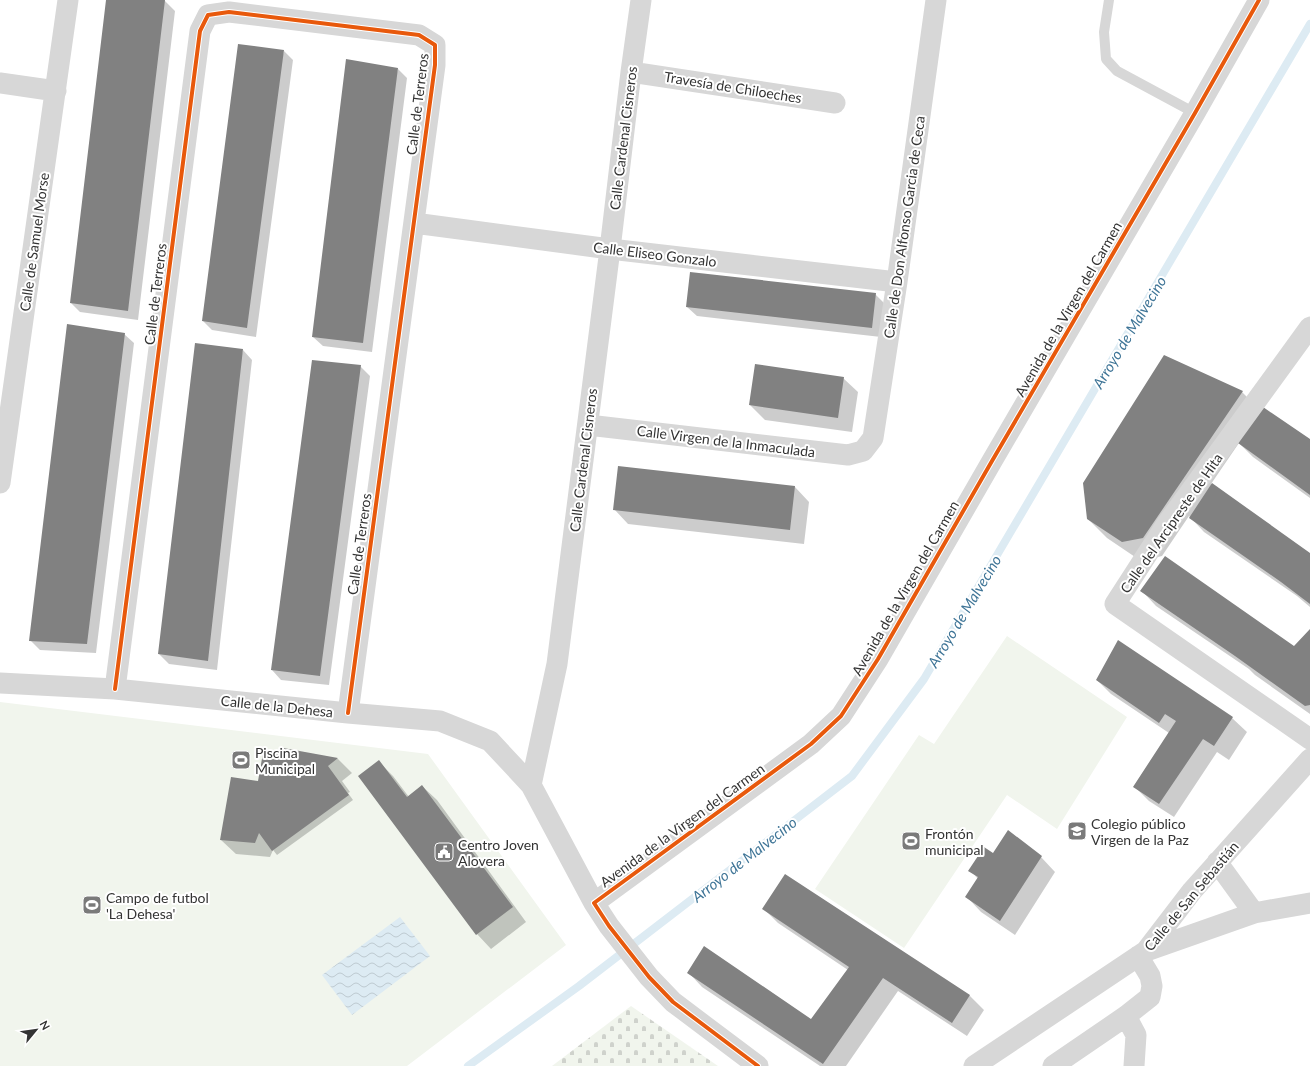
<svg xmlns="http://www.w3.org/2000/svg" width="1310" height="1066" font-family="Lato,sans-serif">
<defs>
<pattern id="cemetery-stones" width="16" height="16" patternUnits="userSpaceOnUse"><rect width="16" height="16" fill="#f1f5ed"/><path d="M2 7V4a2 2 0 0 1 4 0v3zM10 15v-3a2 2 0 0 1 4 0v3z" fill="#cfd2cc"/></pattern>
<pattern id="water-waves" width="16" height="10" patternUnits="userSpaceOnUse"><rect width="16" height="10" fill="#ddebf3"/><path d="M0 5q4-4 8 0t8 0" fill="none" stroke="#becad1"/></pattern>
</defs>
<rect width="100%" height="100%" fill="#fff"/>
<!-- cemetery -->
<path fill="url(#cemetery-stones)" d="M631,1006l87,60h-166z"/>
<!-- green -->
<path fill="#f1f5ed" d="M1007,636l120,81 -70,112 -50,-34 -103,153 -89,-59 104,-154 15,9z
M0,702l428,52 138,191 -159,121h-407z"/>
<!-- water -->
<path fill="url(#water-waves)" d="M400,917l30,39 -78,59 -30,-40z"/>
<!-- shadow -->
<path fill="#0003" d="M107,0h48l10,1 10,10 -37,309 -58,-8 -9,-9z
M284,51l9,9 -37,277 -44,-7 -9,-9z
M398,69l9,9 -35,274 -49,-6 -10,-9z
M875,294l10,10 -4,33 -184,-21 -10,-9z
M124,334l10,9 -38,310 -56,-3 -10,-10z
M243,350l9,10 -35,310 -48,-6 -10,-10z
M1165,356l77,36 19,19 49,29v58l-57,-41 -14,-14 -28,41 99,70v53l-13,-11 -93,-64 -15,-16 -27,40 -21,5 -34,-23 -19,-19z
M360,366l10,10 -41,309 -48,-5 -9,-10z
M843,378l15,14 -6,40 -87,-12 -15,-15z
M795,487l14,15 -5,42 -176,-20 -14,-15z
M1142,591l152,57 16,-18v84l-55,-39 -6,-6 -93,-63z
M1097,680l135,38 15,14 -18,28 -12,-8 -43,65 -25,-16 -15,-15 35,-53 -58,-39z
M284,750l54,9 14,14 -10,8 8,11 -2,1 5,7 -76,55 -4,-5 -3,7 -34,-3 -15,-14 38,-58 24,-26z
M379,762l14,14 16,21 13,-11 15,14 89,122 -35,27 -14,-15z
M993,854l48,3 14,15 -40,63 -34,-23 -14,-15 11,-18 -8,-9z
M785,876l185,120 14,14 -17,26 -69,-45 -52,75h-26l-118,-79 -14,-15 124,49 36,-51 -70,-47 -14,-14z"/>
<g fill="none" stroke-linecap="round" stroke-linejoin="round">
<!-- stream -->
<path stroke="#ddebf3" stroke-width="8" d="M468,1066l111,-80 273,-210 72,-97 386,-655"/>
</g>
<!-- building -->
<path fill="#818181" d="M106,0h59l-37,311 -58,-8z
M238,44l46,6 -37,278 -45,-7z
M346,59l52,9 -35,275 -51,-6z
M690,272l186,21 -4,35 -186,-21z
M67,324l58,9 -38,311 -58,-3z
M195,343l48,6 -35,312 -50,-7z
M1164,355l79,36 -100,147 -21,4 -35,-23 -4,-36z
M312,360l49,5 -41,311 -49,-6z
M755,364l89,13 -6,41 -89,-13z
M1263,407l47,32v56l-72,-52z
M618,466l177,20 -5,44 -177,-20z
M1212,483l98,70v51l-29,-22 -92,-64z
M1165,556l129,90 16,-17v76l-5,1 -70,-50 -95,-65z
M1118,640l115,77 -19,29 -11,-7 -44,65 -26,-17 43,-66 -11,-7 -6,9 -63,-43z
M283,748l55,10 -10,8 21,29 -77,56 -13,-18 -4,10 -35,-3 11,-63 27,4 5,-28 19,2z
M379,760l28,37 15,-12 91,122 -37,28 -118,-159z
M1008,830l34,26 -42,65 -35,-24 13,-20 -10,-6 16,-24 9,6z
M785,874l185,121 -18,28 -69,-45 -60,86 -136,-91 17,-27 107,73 38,-52 -87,-58z"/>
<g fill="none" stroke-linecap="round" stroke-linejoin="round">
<!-- service -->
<path stroke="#d7d7d7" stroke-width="10" d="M1109,0l-5,32 2,27 11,12 78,42"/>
<!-- minor -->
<path stroke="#d7d7d7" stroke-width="21" d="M631,72l204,31
M0,83l56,8
M414,223l196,26 287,33
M1310,327l-144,198 -51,79 195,135
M588,425l260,30 15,-4 10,-13 24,-156 39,-282
M0,483l68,-483
M0,683l115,6 233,24 92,8 50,20 41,44 63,118
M115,689l85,-658 8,-16 21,-3 190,23 16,10v20l-87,648
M531,785l26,-121 53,-415 21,-177 10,-72
M1217,862l37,51 56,-10
M1146,951l108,-38
M1126,1016l10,19 -2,31
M758,1066l-85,-64 -24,-25 -40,-51 -15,-23 217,-159 30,-28 37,-57 114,-198 203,-348 64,-113
M974,1066l172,-115 46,-60 118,-132
M1053,1066l73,-50 24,-19 2,-11 -2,-10 -12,-20"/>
<defs>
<path id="cycleway" d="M115,689l85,-658 8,-16 21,-3 190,23 16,10v20l-87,648
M758,1066l-85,-64 -24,-25 -40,-51 -15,-23 217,-159 30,-28 37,-57 114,-198 203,-348 64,-113"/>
</defs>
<!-- cycleway casing -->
<use href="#cycleway" stroke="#fff" stroke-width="6"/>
<!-- cycleway -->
<use href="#cycleway" stroke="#e8590c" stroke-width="4"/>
</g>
<!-- icons -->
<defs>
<symbol id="stadium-square" viewBox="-11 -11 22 22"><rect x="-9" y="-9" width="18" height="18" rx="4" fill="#7a7a7a" stroke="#fff"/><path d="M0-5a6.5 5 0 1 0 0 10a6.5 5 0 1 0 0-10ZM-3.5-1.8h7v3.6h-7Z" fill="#fff"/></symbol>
<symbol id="school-square" viewBox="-11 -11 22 22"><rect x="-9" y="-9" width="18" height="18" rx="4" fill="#7a7a7a" stroke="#fff"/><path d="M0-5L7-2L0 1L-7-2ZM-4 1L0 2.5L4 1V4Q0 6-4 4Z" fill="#fff"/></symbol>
<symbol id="civic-square" viewBox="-11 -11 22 22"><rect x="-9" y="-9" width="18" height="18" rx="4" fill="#7a7a7a" stroke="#fff"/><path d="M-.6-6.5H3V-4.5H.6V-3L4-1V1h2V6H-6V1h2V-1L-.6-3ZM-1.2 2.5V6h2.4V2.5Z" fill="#fff"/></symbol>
</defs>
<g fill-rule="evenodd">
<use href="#stadium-square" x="230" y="749" width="22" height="22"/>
<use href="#school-square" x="1066" y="820" width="22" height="22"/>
<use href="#stadium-square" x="900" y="830" width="22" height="22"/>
<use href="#civic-square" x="433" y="841" width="22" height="22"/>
<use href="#stadium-square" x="81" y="894" width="22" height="22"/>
</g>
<g text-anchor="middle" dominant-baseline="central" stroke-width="4" stroke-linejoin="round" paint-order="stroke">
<!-- street labels -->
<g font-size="14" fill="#333" stroke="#fff">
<text transform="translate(733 87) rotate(9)">Travesía de Chiloeches</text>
<text transform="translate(417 104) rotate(-83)">Calle de Terreros</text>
<text transform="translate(623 138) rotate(-83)">Calle Cardenal Cisneros</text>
<text transform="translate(904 227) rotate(-82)">Calle de Don Alfonso Garcia de Ceca</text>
<text transform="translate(34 242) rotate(-82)">Calle de Samuel Morse</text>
<text transform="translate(655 254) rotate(7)">Calle Eliseo Gonzalo</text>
<text transform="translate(155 294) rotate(-83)">Calle de Terreros</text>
<text transform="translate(1068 309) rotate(-60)">Avenida de la Virgen del Carmen</text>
<text transform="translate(726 441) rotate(7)">Calle Virgen de la Inmaculada</text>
<text transform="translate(583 460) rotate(-83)">Calle Cardenal Cisneros</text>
<text transform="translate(1171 523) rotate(-55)">Calle del Arcipreste de Hita</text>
<text transform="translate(359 544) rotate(-82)">Calle de Terreros</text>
<text transform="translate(905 588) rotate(-60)">Avenida de la Virgen del Carmen</text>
<text transform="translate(277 706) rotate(6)">Calle de la Dehesa</text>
<text transform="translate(682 825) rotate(-36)">Avenida de la Virgen del Carmen</text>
<text transform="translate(1191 896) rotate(-50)">Calle de San Sebastián</text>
</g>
<!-- poi labels -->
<g font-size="14" fill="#333" stroke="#fff" text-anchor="start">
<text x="255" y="752">Piscina<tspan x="255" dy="16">Municipal</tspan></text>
<text x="1091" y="823">Colegio público<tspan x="1091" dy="16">Virgen de la Paz</tspan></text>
<text x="925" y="833">Frontón<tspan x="925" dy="16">municipal</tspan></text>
<text x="458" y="844">Centro Joven<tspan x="458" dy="16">Alovera</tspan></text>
<text x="106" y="897">Campo de futbol<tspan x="106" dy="16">'La Dehesa'</tspan></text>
</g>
<!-- water labels -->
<g font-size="15" font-style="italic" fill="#3f7597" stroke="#fff">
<text transform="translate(1129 332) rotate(-59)">Arroyo de Malvecino</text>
<text transform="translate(964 611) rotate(-59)">Arroyo de Malvecino</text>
<text transform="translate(744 859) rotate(-38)">Arroyo de Malvecino</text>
</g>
</g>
<!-- north arrow -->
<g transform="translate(36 1030) rotate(61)" stroke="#ffffff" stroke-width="3" paint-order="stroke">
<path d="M0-3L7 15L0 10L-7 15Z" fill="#333333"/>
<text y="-6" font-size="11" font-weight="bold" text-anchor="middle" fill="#333333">N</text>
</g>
</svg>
